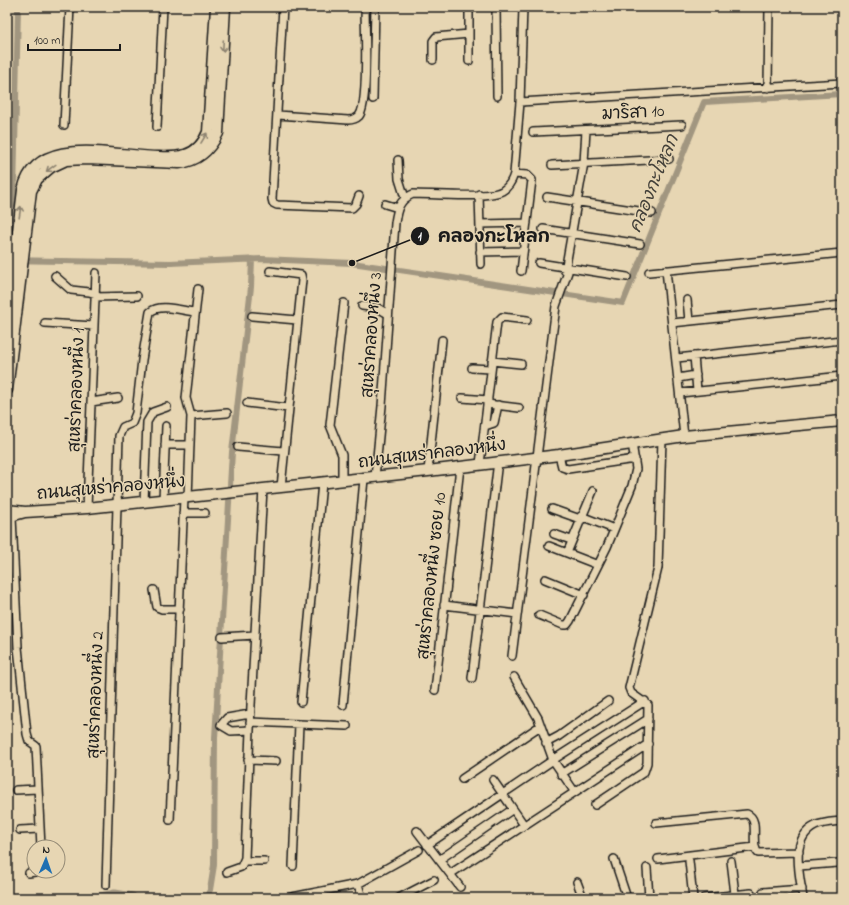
<svg xmlns="http://www.w3.org/2000/svg" width="849" height="905" font-family="'Indie Flower','Playpen Sans Thai',sans-serif">
<rect width="100%" height="100%" fill="#e7d6b3"/>
<filter id="ink" filterUnits="userSpaceOnUse"><feTurbulence type="fractalNoise" baseFrequency=".025" numOctaves="2"/><feDisplacementMap in="SourceGraphic" scale="8" xChannelSelector="R" yChannelSelector="G"/><feConvolveMatrix kernelMatrix="1 2 1 2 8 2 1 2 1" color-interpolation-filters="sRGB"/></filter>
<g filter="url(#ink)">
<g fill="none" stroke-linecap="round" stroke-linejoin="round">
<!-- canal -->
<path stroke="#a19680" stroke-width="6" d="M7,260l163,3 92,-4 90,4 271,40 81,-201 138,-8
M10,260l4,-66 4,-187
M206,898l4,-8 4,-25 1,-127 17,-286 19,-165 1,-28"/>
<!-- river -->
<path stroke="#a19680" stroke-width="11" d="M101,898l14,-3 17,3"/>
<defs>
<path id="street" d="M283,7l-11,192 1,4 4,2 75,3 4,-4 3,-8
M496,7l1,89
M433,60v-19l3,-4 33,-3
M469,61v-54
M768,88l1,-81
M373,99l2,-92
M520,102l322,-19
M278,115l70,5c5,0 8,-1 11,-4 10,-12 6,-90 6,-109
M64,125l6,-118
M157,127l6,-120
M533,132l149,-7
M398,160l1,19 6,19
M552,165l117,-6
M514,174l13,1 5,5 -11,91
M479,194l2,70
M547,197l105,16
M385,204l13,4
M480,224l47,-1
M543,229l97,15
M480,252l43,-1
M539,263l88,14
M666,270l18,166
M270,271l31,4 1,5 -21,207
M565,271l19,-108 2,-33
M649,272l193,-19
M55,276l16,14 18,2 7,2
M95,297l42,-1
M687,300l2,21
M362,306l16,2 10,6
M252,316l45,4
M45,323l49,3
M672,323l170,-18
M694,356l3,35
M677,358l165,-18
M492,361l29,3
M472,368l19,1
M678,378l18,-3
M680,393l162,-17
M462,398l26,2
M91,402l27,-4
M247,403l41,5
M487,404l32,4
M191,416l36,-3
M485,426l9,-3 4,-18
M165,445h24
M238,447l45,4
M559,455l3,12 6,2 67,-10
M480,464l17,-142 5,-5 25,3
M428,471l14,-131
M375,477l7,-71 13,-183c2,-14 4,-23 18,-29 18,0 75,5 89,-3 7,-4 10,-10 12,-17l6,-72 3,-95
M342,481v-26l-12,-30 14,-122
M188,498l3,-82 -5,-18 12,-109
M163,500l3,-74
M144,502l3,-80 6,-10 14,-5
M87,508l9,-235
M552,509l28,10
M183,513h22
M581,516l33,13
M12,517l6,130 9,87 2,7 7,5 5,101
M554,534l17,6
M549,546l49,19
M567,553l26,-62
M545,579l39,16
M154,590l3,17 5,2h18
M444,605l73,9
M539,615l24,10h4l3,-4 37,-74 25,-61 4,-17 -4,-26
M222,637l33,-2
M512,656l44,-350 12,-34 -1,-5
M514,677l24,41 15,42 21,31
M472,678l26,-217
M435,690l25,-223
M301,702l21,-219
M343,705l21,-226
M250,722l97,4
M250,730l-19,1 -10,-6 6,-7 23,-4
M546,743l13,-7 49,-35
M248,760l28,1
M561,774l87,-55
M462,779l78,-53
M493,780l31,45
M16,790l22,-1
M595,805l49,-33 3,-9 1,-58 -17,-12 -2,-5 29,-120 4,-129
M170,820l14,-322
M656,823l91,-9c14,6 2,29 11,39l41,-1
M20,830l20,-1
M417,831l43,56
M427,845l126,-85 92,-59
M614,859l13,39
M658,859l97,-12
M439,860l74,-51
M244,861h20
M689,861l4,37
M731,861l4,33
M293,866l6,-142
M799,866l39,-3
M647,868l2,30
M227,872l14,-5 4,-9 6,-153 12,-216
M29,873l11,-2
M450,874l198,-130
M577,882l6,16
M358,884l4,14
M106,885l13,-449 4,-9 9,-4 4,-10 6,-53 8,-48c11,-9 32,-1 45,0
M763,892l39,-3
M287,898l71,-14 61,-34
M399,898l35,-18
M704,898l47,-5
M803,898c-3,-22 -14,-59 12,-72 8,-4 18,-4 27,-5"/>
<path id="secondary" d="M7,321l16,-131c16,-67 117,-23 162,-35 11,-3 19,-13 23,-23l8,-125
M7,390l24,-199 6,-12 14,-12 15,-7 21,-1 92,4c19,-2 31,-13 39,-30l7,-126
M7,510l18,2
M7,517l18,-5 62,-4 341,-37 131,-16 125,-19 158,-15"/>
</defs>
<!-- street casing -->
<use href="#street" stroke="#1c1c1c" stroke-width="10"/>
<!-- secondary casing -->
<use href="#secondary" stroke="#1c1c1c" stroke-width="13"/>
<!-- street -->
<use href="#street" stroke="#e7d6b3" stroke-width="7"/>
<!-- secondary -->
<use href="#secondary" stroke="#e7d6b3" stroke-width="10"/>
</g>
<!-- one-way arrows -->
<defs><path id="oneway-shaft" d="M-6 0H5M1.5-3L5.5 0L1.5 3" fill="none" stroke-width="1.6" stroke-linecap="round" stroke-linejoin="round"/></defs>
<g stroke="#8c826f">
<use href="#oneway-shaft" transform="translate(223 46) rotate(93)"/>
<use href="#oneway-shaft" transform="translate(204 138) rotate(-59)"/>
<use href="#oneway-shaft" transform="translate(51 168) rotate(144)"/>
<use href="#oneway-shaft" transform="translate(20 212) rotate(-82)"/>
</g>
</g>
<g text-anchor="middle" dominant-baseline="central" stroke-width="3" stroke-linejoin="round" paint-order="stroke">
<!-- street labels -->
<g font-size="17" fill="#1c1c1c" stroke="#e7d6b3">
<text transform="translate(633 113) rotate(-3)">มาริสา 10</text>
<text transform="translate(372 335) rotate(-86)">สุเหร่าคลองหนึ่ง 3</text>
<text transform="translate(77 390) rotate(-88)">สุเหร่าคลองหนึ่ง 1</text>
<text transform="translate(432 454) rotate(-7)">ถนนสุเหร่าคลองหนึ่ง</text>
<text transform="translate(111 488) rotate(-5)">ถนนสุเหร่าคลองหนึ่ง</text>
<text transform="translate(432 576) rotate(-84)">สุเหร่าคลองหนึ่ง ซอย 10</text>
<text transform="translate(96 695) rotate(-88)">สุเหร่าคลองหนึ่ง 2</text>
</g>
<!-- water labels -->
<g font-size="18" font-style="italic" fill="#44413a" stroke="#e7d6b3">
<text transform="translate(655 184) rotate(-68)">คลองกะโหลก</text>
</g>
</g>
<!-- callouts -->
<path fill="none" stroke="#1c1c1c" stroke-width="1.5" d="M352 263L420 236"/>
<g fill="#1c1c1c" stroke="#e7d6b3" stroke-width="1.5">
<circle cx="352" cy="263" r="4"/>
<circle cx="420" cy="236" r="10"/>
</g>
<g font-size="12" text-anchor="middle" font-weight="bold" fill="#fff">
<text x="420" y="240">1</text>
</g>
<g font-size="18" text-anchor="middle" font-weight="bold" fill="#1c1c1c" stroke="#e7d6b3" stroke-width="3" stroke-linejoin="round" paint-order="stroke">
<text x="494" y="242">คลองกะโหลก</text>
</g>
<!-- margin -->
<rect width="849" height="905" fill="none" stroke="#e7d6b3" stroke-width="24"/>
<rect x="12" y="12" width="825" height="881" fill="none" stroke="#1c1c1c" stroke-width="1.5" filter="url(#ink)"/>
<!-- north arrow -->
<g transform="translate(46 859) rotate(2)"><circle r="19" fill="#e7d6b3" stroke="#968c77"/>
<path d="M0-3L7 15L0 10L-7 15Z" fill="#1f6fb2"/>
<text y="-6" font-size="11" font-weight="bold" text-anchor="middle" fill="#1c1c1c">N</text>
</g>
<!-- scale -->
<path d="M28 44v6h92v-6" fill="none" stroke="#1c1c1c" stroke-width="2"/>
<text x="34" y="44" font-size="12" fill="#1c1c1c" stroke="#e7d6b3" stroke-width="3" paint-order="stroke">100 m</text>
</svg>
